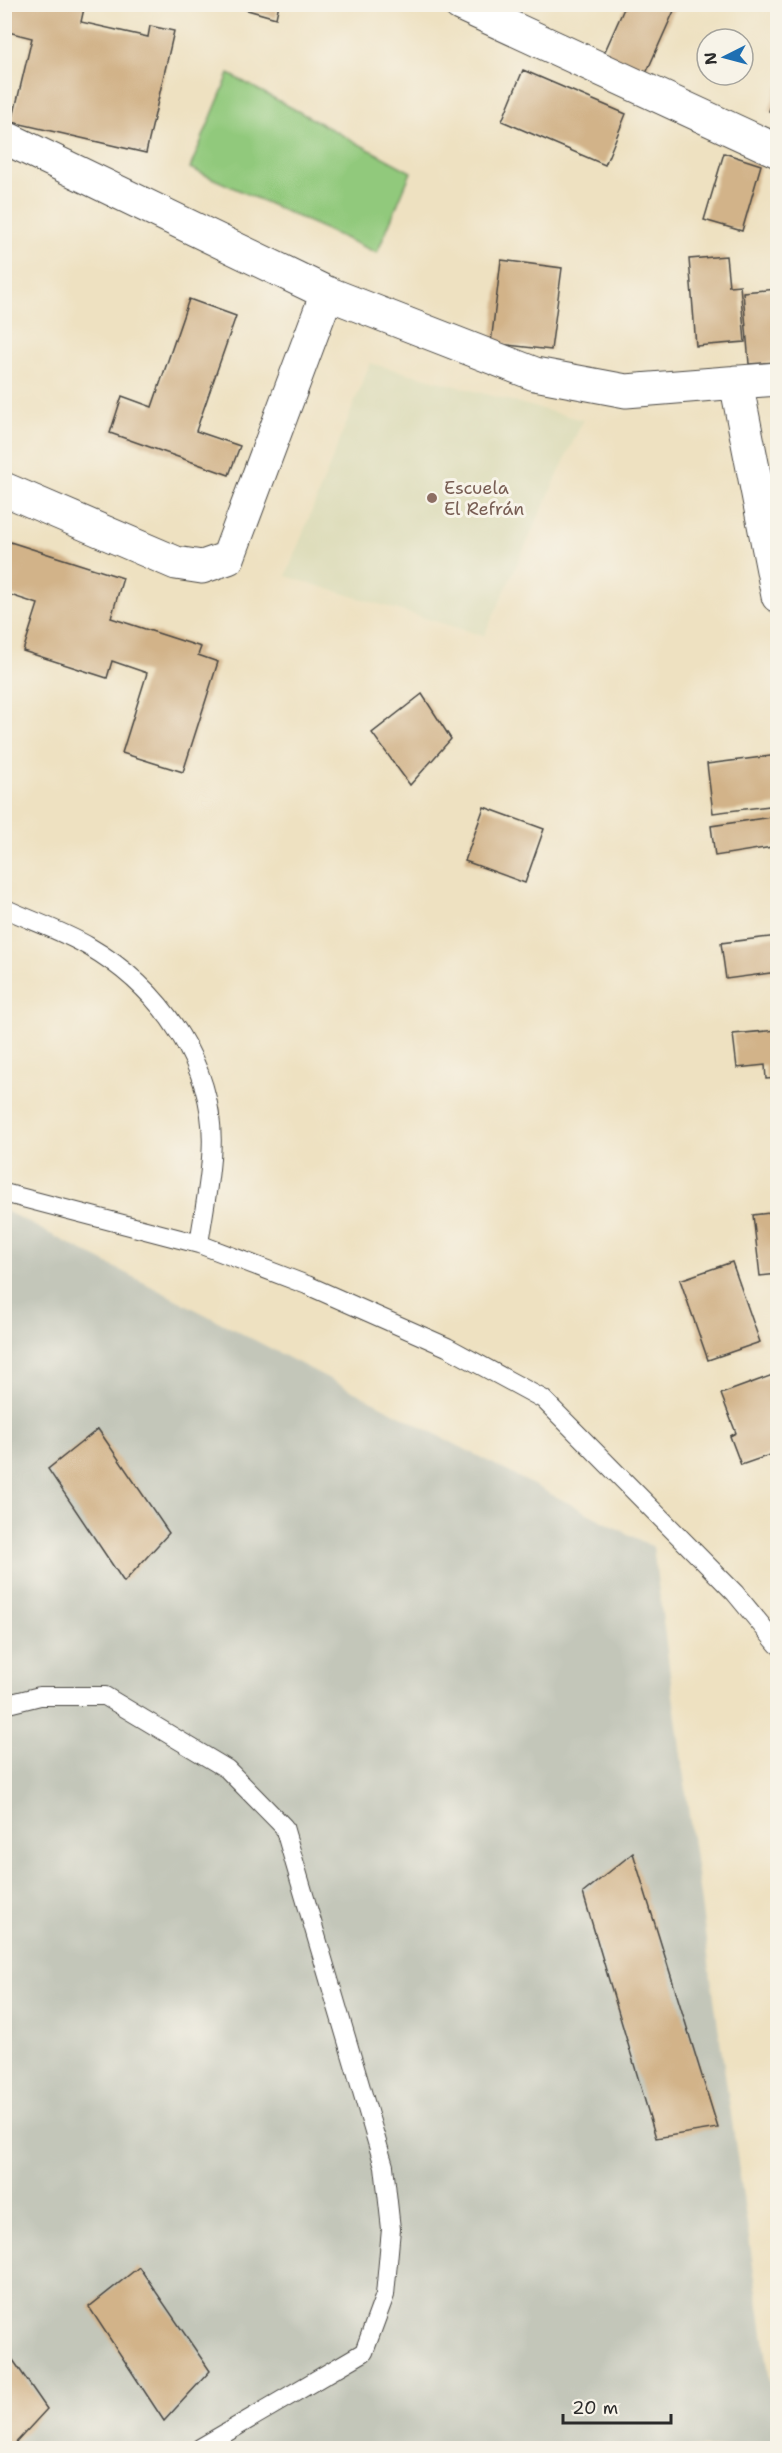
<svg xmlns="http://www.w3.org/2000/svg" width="782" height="2453" font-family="'Shantell Sans',sans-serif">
<rect width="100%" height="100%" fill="#f7f3e8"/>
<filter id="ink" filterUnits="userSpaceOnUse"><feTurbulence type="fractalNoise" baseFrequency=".0167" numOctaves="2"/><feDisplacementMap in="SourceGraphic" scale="12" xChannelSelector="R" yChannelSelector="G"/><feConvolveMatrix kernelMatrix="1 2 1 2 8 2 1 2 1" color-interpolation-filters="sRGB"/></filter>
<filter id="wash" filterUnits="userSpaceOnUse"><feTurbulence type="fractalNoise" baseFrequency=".008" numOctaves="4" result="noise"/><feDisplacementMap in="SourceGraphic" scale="24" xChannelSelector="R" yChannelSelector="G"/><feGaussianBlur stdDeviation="1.35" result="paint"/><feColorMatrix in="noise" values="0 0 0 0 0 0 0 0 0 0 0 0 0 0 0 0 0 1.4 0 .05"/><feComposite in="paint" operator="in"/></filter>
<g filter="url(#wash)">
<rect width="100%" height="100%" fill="#eee1c1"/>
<!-- built -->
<path fill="#deddbb" d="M370,363l213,57 -99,216 -198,-60z"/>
<!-- industrial -->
<path fill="#c3c6b9" d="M4,1210l649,337 58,431 66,451v19h-772z"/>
<!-- green -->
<path fill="#91c97c" stroke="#5e7a54" stroke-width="1.5" d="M229,74l182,98 -34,81 -187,-85z"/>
<g id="blocks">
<!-- building -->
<path fill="#d2b389" d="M4,4h81l-4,18 67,15 2,-11 24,5 -28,122 -134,-31 20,-84 -28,-7z
M226,4h53l-3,14z
M626,4h51l-33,74 -42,-20z
M523,70l103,44 -21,51 -103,-44z
M777,86h1v28l-9,-3z
M724,153l37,12 -19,66 -38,-11z
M726,256l3,30 11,-1 5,57 -49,4 -7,-87z
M501,260l61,8 -11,82 -60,-7z
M778,289v73l-29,2 -6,-72z
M189,299l47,17 -40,115 44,15 -11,29 -119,-42 12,-37 30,11z
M4,540l119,38 -12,40 90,29 -3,8 20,7 -35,110 -61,-19 25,-80 -35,-12 -5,17 -84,-27 15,-47 -34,-11z
M422,694l29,45 -41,46 -38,-52z
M778,755v50l-65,8 -6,-49z
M484,807l60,22 -19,54 -60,-22z
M778,816v30l-63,10 -4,-30z
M778,936v36l-52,7 -5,-36z
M778,1030v48l-12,1 -1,-14 -28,3 -4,-34z
M778,1212v62l-18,2 -7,-61z
M732,1262l28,80 -52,18 -28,-80z
M778,1373v79l-37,13 -11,-29 6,-3 -15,-39z
M98,1429l71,104 -45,49 -76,-113z
M633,1853l85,275 -62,10 -73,-245z
M139,2267l71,104 -46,50 -75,-114z
M4,2347l43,62 -36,39h-7z"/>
</g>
</g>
<g filter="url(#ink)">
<use href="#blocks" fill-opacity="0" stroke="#484642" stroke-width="1.5"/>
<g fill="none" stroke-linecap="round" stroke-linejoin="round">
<defs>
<path id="service" d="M4,908c28,13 58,23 84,38 74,43 131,123 123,212 -2,29 -8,58 -12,86
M4,1193l195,51 108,41 140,62 96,52 192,194 43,52
M4,1705l36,-9h65l122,73 57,58 100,339 7,63 -6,66 -21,57 -164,96"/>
<path id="minor" d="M460,4l318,147
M4,137l323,156 208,81 91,17 152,-12
M736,382l42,214
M4,489l172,74 26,4 26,-9 99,-265"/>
</defs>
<!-- service casing -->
<use href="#service" stroke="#484642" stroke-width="20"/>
<!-- minor casing -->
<use href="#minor" stroke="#484642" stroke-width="35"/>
<!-- service -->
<use href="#service" stroke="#fff" stroke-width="18"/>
<!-- minor -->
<use href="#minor" stroke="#fff" stroke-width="33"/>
</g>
</g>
<!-- markers -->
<circle fill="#8d6e63" stroke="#f7f3e8" stroke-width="2" cx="432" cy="498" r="6"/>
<g text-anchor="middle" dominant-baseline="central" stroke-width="6" stroke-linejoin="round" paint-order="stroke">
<!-- education labels -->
<g font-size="18" fill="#785e54" stroke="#f7f3e8" text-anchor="start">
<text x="444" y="488">Escuela<tspan x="444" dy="21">El Refrán</tspan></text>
</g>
</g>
<!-- margin -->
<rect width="782" height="2453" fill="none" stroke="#f7f3e8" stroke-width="24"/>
<!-- north arrow -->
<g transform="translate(725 57) rotate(264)"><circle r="28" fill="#f7f3e8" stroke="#a5a39c" stroke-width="1.5"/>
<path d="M0-4.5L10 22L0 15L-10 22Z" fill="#1f6fb2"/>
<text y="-9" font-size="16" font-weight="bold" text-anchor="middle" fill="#2b2b2b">N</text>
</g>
<!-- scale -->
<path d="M563 2414v9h108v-9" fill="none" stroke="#2b2b2b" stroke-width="3"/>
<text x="572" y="2414" font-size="18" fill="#2b2b2b" stroke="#f7f3e8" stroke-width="4.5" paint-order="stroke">20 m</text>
</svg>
